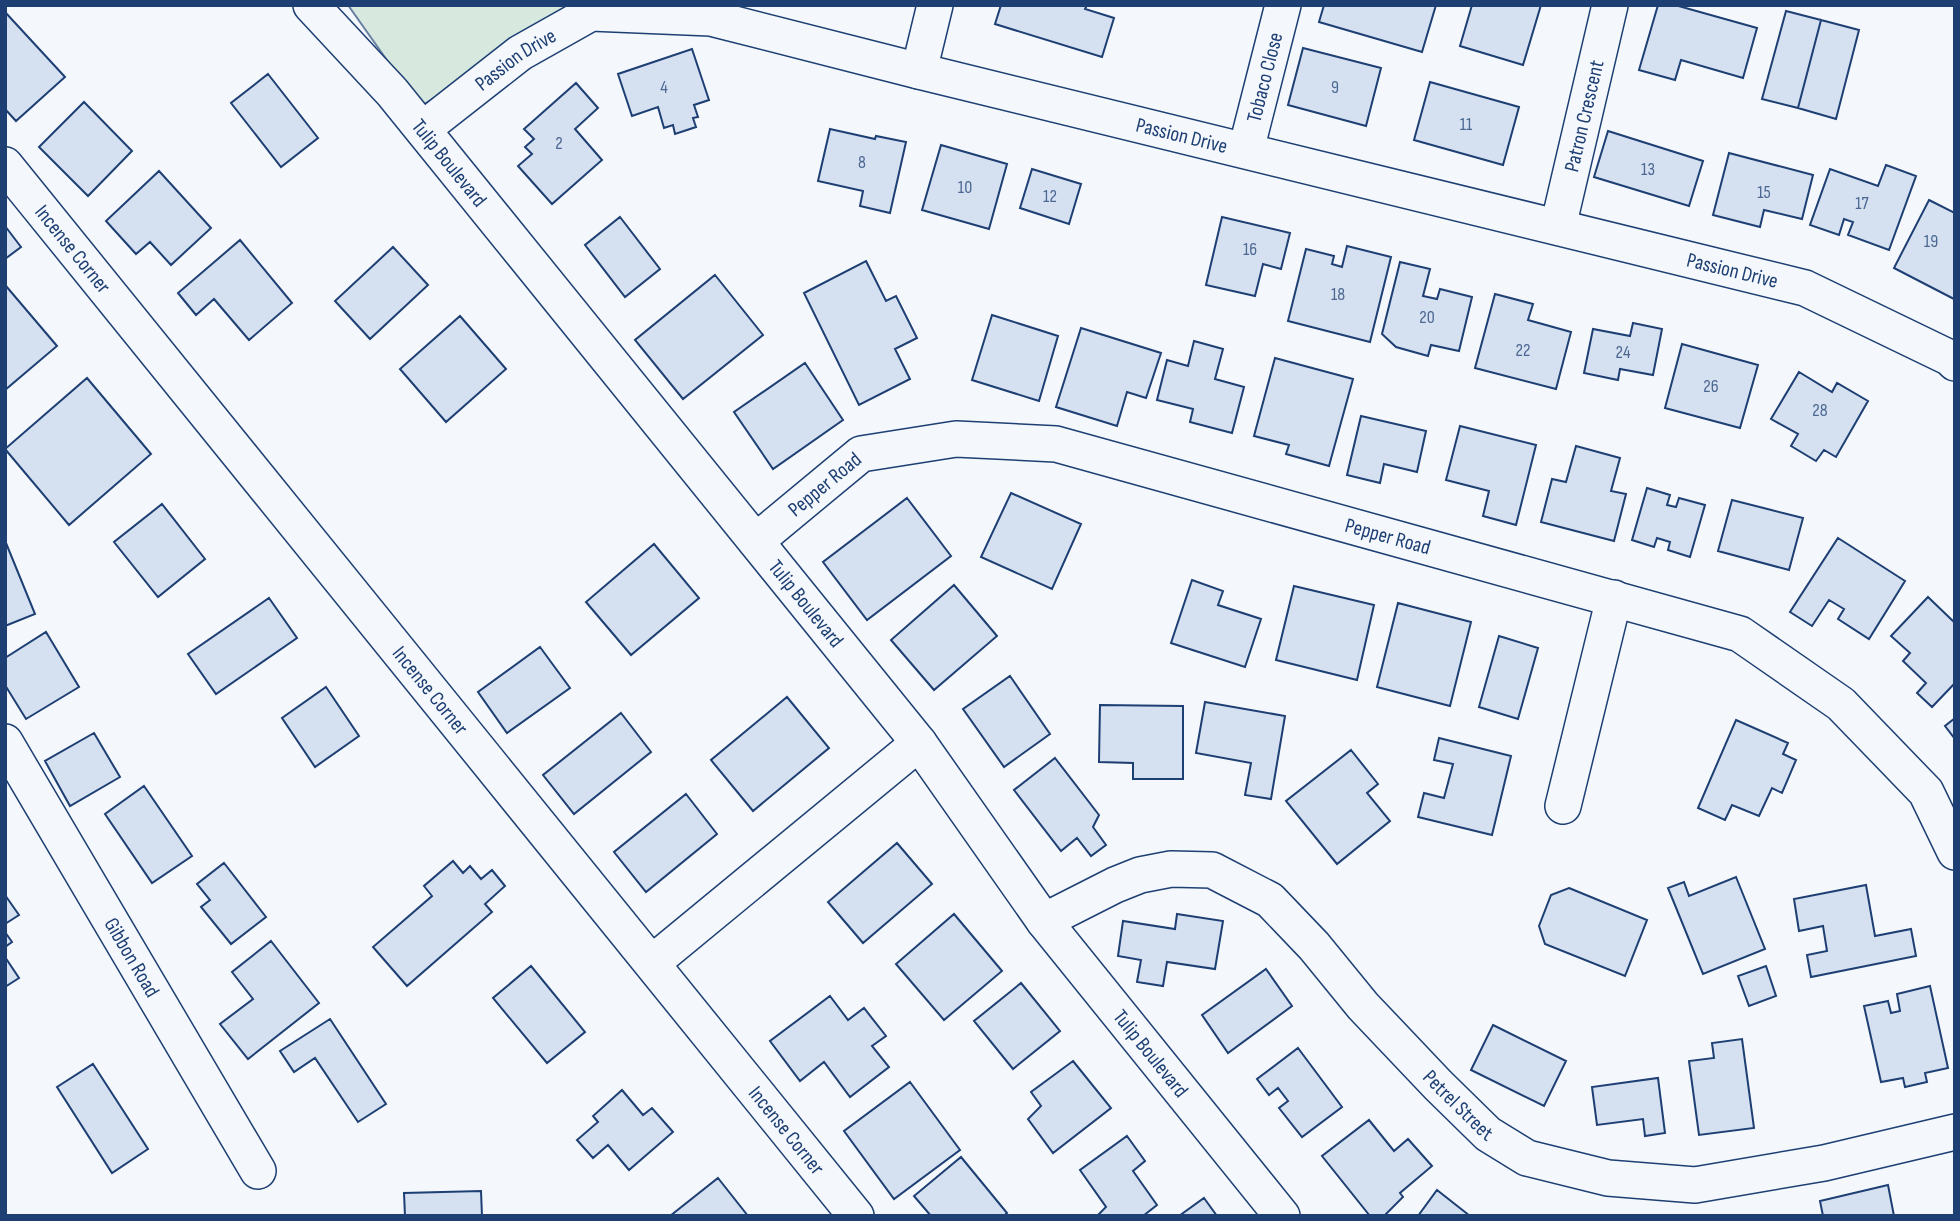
<svg xmlns="http://www.w3.org/2000/svg" width="1960" height="1221" font-family="'Sofia Sans Condensed',sans-serif">
<rect width="100%" height="100%" fill="#f4f7fb"/>
<!-- green -->
<path fill="#d7e8df" stroke="#687fa3" stroke-width="2" d="M348,5h229l-157,102z"/>
<!-- building -->
<path fill="#d5e0f0" stroke="#1d3f73" stroke-width="2" d="M1001,5h86l-2,4 29,9 -12,39 -107,-33z
M1324,5h112l-14,47 -103,-30z
M1472,5h69l-18,60 -63,-19z
M1658,5h17l82,23 -14,50 -62,-18 -6,20 -36,-10z
M1786,11l35,9 -23,88 -36,-9z
M5,12l60,65 -49,44 -11,-12z
M1821,20l38,10 -23,89 -38,-11z
M1303,48l78,20 -15,58 -78,-21z
M692,49l17,51 -15,5 4,12 -5,1 3,9 -21,7 -2,-9 -9,3 -6,-21 -26,9 -14,-42z
M268,74l50,64 -37,29 -50,-64z
M1430,82l89,25 -16,58 -89,-25z
M576,83l22,25 -23,21 27,31 -50,44 -34,-38 14,-12 -7,-7 9,-8 -10,-10z
M84,102l48,49 -44,45 -49,-49z
M830,129l45,10 1,-3 30,6 -16,71 -30,-7 3,-15 -45,-10z
M1608,131l95,30 -14,45 -95,-29z
M941,145l66,19 -18,65 -67,-19z
M1729,153l84,22 -11,44 -38,-9 -4,17 -47,-12z
M1886,165l30,11 -27,74 -41,-15 5,-13 -9,-3 -5,16 -29,-10 20,-56 48,17z
M1032,169l49,15 -12,40 -49,-16z
M159,171l52,57 -40,37 -21,-23 -14,12 -30,-33z
M1929,200l26,13 -1,86 -60,-31z
M620,217l40,52 -35,28 -40,-52z
M1222,217l68,16 -9,36 -18,-5 -8,32 -49,-11z
M5,226l16,21 -16,12z
M240,240l52,63 -43,37 -35,-41 -18,16 -18,-22z
M1347,246l44,11 -21,85 -82,-21 18,-72 28,7 -2,8 10,3z
M393,247l35,38 -58,54 -35,-38z
M866,261l20,40 10,-5 21,42 -22,11 15,30 -51,26 -55,-112z
M1400,262l30,7 -7,27 14,3 3,-10 32,8 -13,54 -28,-6 -3,11 -32,-9 -14,-13z
M715,275l48,60 -80,64 -48,-59z
M6,286l51,60 -52,44v-103z
M1495,294l38,10 -5,16 43,12 -15,57 -81,-21z
M992,315l66,21 -19,65 -67,-21z
M460,316l46,53 -60,53 -46,-53z
M1633,323l29,6 -9,46 -33,-6 -2,11 -34,-7 9,-44 37,7z
M1081,328l80,25 -15,45 -19,-6 -10,34 -61,-19z
M1194,341l29,8 -8,30 29,8 -12,46 -42,-11 3,-13 -36,-9 10,-40 21,6z
M1682,344l76,21 -18,63 -75,-20z
M1275,358l78,21 -24,87 -43,-12 3,-9 -35,-9z
M805,363l38,57 -70,49 -39,-57z
M1799,372l33,20 5,-9 31,18 -32,56 -12,-7 -8,11 -25,-15 7,-12 -27,-15z
M87,378l64,76 -82,71 -64,-76z
M1361,416l65,15 -9,41 -33,-8 -4,19 -33,-8z
M1460,426l76,19 -20,80 -33,-9 6,-25 -43,-11z
M1576,446l44,12 -9,33 15,3 -12,47 -73,-19 11,-43 14,3z
M1647,488l23,7 -3,10 9,2 3,-9 26,7 -15,52 -22,-7 2,-8 -13,-4 -3,9 -22,-7z
M1011,493l70,31 -29,65 -71,-32z
M907,498l44,58 -84,64 -44,-58z
M1732,500l71,18 -14,52 -71,-19z
M162,504l43,55 -47,38 -44,-55z
M1838,538l67,43 -36,58 -31,-20 6,-10 -15,-9 -17,26 -22,-14z
M6,543l29,71 -30,12v-83z
M654,544l45,54 -68,57 -45,-53z
M1192,580l31,11 -5,14 43,14 -16,48 -74,-24z
M954,585l43,51 -63,54 -43,-50z
M1294,586l80,19 -17,75 -81,-20z
M1928,597l27,26v60l-23,24 -15,-14 9,-10 -23,-22 7,-8 -19,-17z
M269,598l28,40 -81,56 -28,-40z
M1398,603l73,19 -21,84 -73,-19z
M46,632l33,55 -53,32 -21,-34v-27z
M1499,636l39,12 -20,71 -39,-12z
M540,647l30,41 -63,45 -29,-41z
M1010,676l40,58 -46,33 -41,-58z
M326,687l33,49 -44,31 -33,-49z
M787,697l42,51 -76,63 -42,-51z
M1205,702l80,14 -14,83 -26,-4 6,-32 -55,-10z
M1100,705l83,1v73h-50v-16l-34,-1z
M621,713l30,39 -77,62 -31,-39z
M1955,718v21l-10,-13z
M1736,720l52,23 -5,11 13,6 -14,33 -10,-5 -13,28 -27,-11 -7,15 -27,-12z
M94,733l26,44 -50,29 -25,-45z
M1439,738l72,18 -19,79 -74,-18 6,-24 20,5 9,-34 -19,-4z
M1351,750l27,34 -11,9 23,28 -53,43 -51,-63z
M1055,758l44,57 -6,12 13,18 -15,11 -14,-18 -16,13 -47,-61z
M144,786l48,70 -40,27 -47,-69z
M686,794l31,40 -71,58 -32,-40z
M897,843l35,41 -69,59 -35,-41z
M453,861l10,12 7,-7 11,13 11,-9 13,16 -20,18 7,8 -85,74 -34,-39 59,-51 -8,-10z
M224,863l42,54 -35,27 -30,-37 9,-7 -13,-16z
M1736,877l29,72 -62,25 -35,-86 16,-6 5,14z
M1866,885l9,51 36,-7 5,27 -105,21 -4,-22 20,-4 -4,-25 -24,5 -5,-32z
M1569,888l78,32 -22,56 -80,-32 -6,-18 12,-31z
M5,895l14,20 -14,9z
M954,914l48,57 -58,49 -48,-56z
M1177,914l46,7 -8,48 -48,-7 -4,24 -26,-4 4,-22 -23,-4 5,-35 52,8z
M5,932l7,10 -7,5z
M271,941l48,62 -71,56 -28,-35 33,-25 -21,-27z
M5,957l14,21 -14,9z
M531,966l54,66 -38,31 -54,-65z
M1766,966l10,30 -27,10 -11,-30z
M1266,969l26,37 -64,47 -26,-38z
M1021,983l39,48 -47,38 -39,-48z
M1930,986l18,82 -23,5 2,9 -22,5 -2,-9 -22,4 -17,-76 24,-5 3,12 9,-2 -3,-17z
M830,996l18,24 16,-12 22,28 -14,10 17,21 -39,30 -26,-35 -24,19 -30,-40z
M330,1019l56,85 -28,18 -43,-64 -21,14 -14,-21z
M1493,1025l73,36 -22,45 -73,-36z
M1742,1039l12,89 -55,7 -10,-74 25,-3 -2,-15z
M1298,1048l44,59 -40,30 -23,-29 9,-7 -10,-13 -9,7 -12,-16z
M1073,1061l38,47 -58,45 -25,-34 13,-13 -10,-14z
M93,1064l55,85 -36,24 -55,-86z
M1658,1078l7,55 -20,3 -2,-17 -46,6 -5,-38z
M910,1082l50,68 -66,49 -50,-68z
M622,1090l21,25 9,-7 21,24 -44,38 -21,-25 -15,13 -16,-18 21,-18 -5,-6z
M1369,1120l25,31 14,-12 24,27 -32,27 3,4 -19,19h-14l-48,-60z
M1127,1136l18,25 -12,10 24,34 -14,11h-46l9,-9 -26,-37z
M961,1157l46,56 -3,3h-73l-17,-20z
M718,1178l30,38h-78z
M1888,1185l6,31h-71l-3,-15z
M1437,1190l33,26h-52z
M481,1191l1,25h-77l-1,-23z
M1204,1198l13,18h-38z"/>
<g fill="none" stroke-linecap="round" stroke-linejoin="round">
<defs>
<g id="minor">
<path id="s1" d="M311,5l81,87 527,651 125,178 238,295"/>
<path d="M919,71l16,-66"/>
<path id="s2" d="M423,129l97,-76 71,-40 120,5 208,53 886,217 145,70 5,5"/>
<path id="s3" d="M1246,150l37,-145"/>
<path id="s4" d="M5,165l851,1051"/>
<path id="s5" d="M1558,227l52,-222"/>
<path id="s6" d="M756,541l105,-87 95,-15 100,5 684,190 101,70 85,88 29,60"/>
<path id="s7" d="M5,742l253,429"/>
<path d="M1563,806l51,-208"/>
<path id="s8" d="M1044,921l71,-36 25,-10 31,-6 41,1 58,30 44,46 49,60 75,79 50,49 39,24 81,20 87,7 129,-22 131,-31"/>
<path d="M652,963l267,-220"/>
</g>
</defs>
<!-- minor casing -->
<use href="#minor" stroke="#1d3f73" stroke-width="38"/>
<!-- minor -->
<use href="#minor" stroke="#f4f7fb" stroke-width="35"/>
</g>
<g text-anchor="middle" dominant-baseline="central" stroke-width="5" stroke-linejoin="round" paint-order="stroke">
<!-- number labels -->
<g font-size="18" fill="#4b6792">
<text x="664" y="87">4</text>
<text x="1335" y="87">9</text>
<text x="1466" y="124">11</text>
<text x="559" y="143">2</text>
<text x="862" y="162">8</text>
<text x="1648" y="169">13</text>
<text x="965" y="187">10</text>
<text x="1764" y="192">15</text>
<text x="1050" y="196">12</text>
<text x="1862" y="203">17</text>
<text x="1931" y="241">19</text>
<text x="1250" y="249">16</text>
<text x="1338" y="294">18</text>
<text x="1427" y="317">20</text>
<text x="1523" y="350">22</text>
<text x="1623" y="352">24</text>
<text x="1711" y="386">26</text>
<text x="1820" y="410">28</text>
</g>
<!-- street labels -->
<g font-size="21" fill="#1d3f73" stroke="#f4f7fb">
<text stroke="none"><textPath href="#s2" startOffset="116">Passion Drive</textPath></text>
<text stroke="none"><textPath href="#s3" startOffset="75">Tobaco Close</textPath></text>
<text stroke="none"><textPath href="#s5" startOffset="114">Patron Crescent</textPath></text>
<text stroke="none"><textPath href="#s2" startOffset="810">Passion Drive</textPath></text>
<text stroke="none"><textPath href="#s1" startOffset="210">Tulip Boulevard</textPath></text>
<text stroke="none"><textPath href="#s4" startOffset="108">Incense Corner</textPath></text>
<text stroke="none"><textPath href="#s2" startOffset="1377">Passion Drive</textPath></text>
<text stroke="none"><textPath href="#s6" startOffset="89">Pepper Road</textPath></text>
<text stroke="none"><textPath href="#s6" startOffset="677">Pepper Road</textPath></text>
<text stroke="none"><textPath href="#s1" startOffset="777">Tulip Boulevard</textPath></text>
<text stroke="none"><textPath href="#s4" startOffset="676">Incense Corner</textPath></text>
<text stroke="none"><textPath href="#s7" startOffset="250">Gibbon Road</textPath></text>
<text stroke="none"><textPath href="#s1" startOffset="1344">Tulip Boulevard</textPath></text>
<text stroke="none"><textPath href="#s8" startOffset="523">Petrel Street</textPath></text>
<text stroke="none"><textPath href="#s4" startOffset="1242">Incense Corner</textPath></text>
</g>
</g>
<!-- border -->
<rect width="1960" height="1221" fill="none" stroke="#1d3f73" stroke-width="14"/>
</svg>
